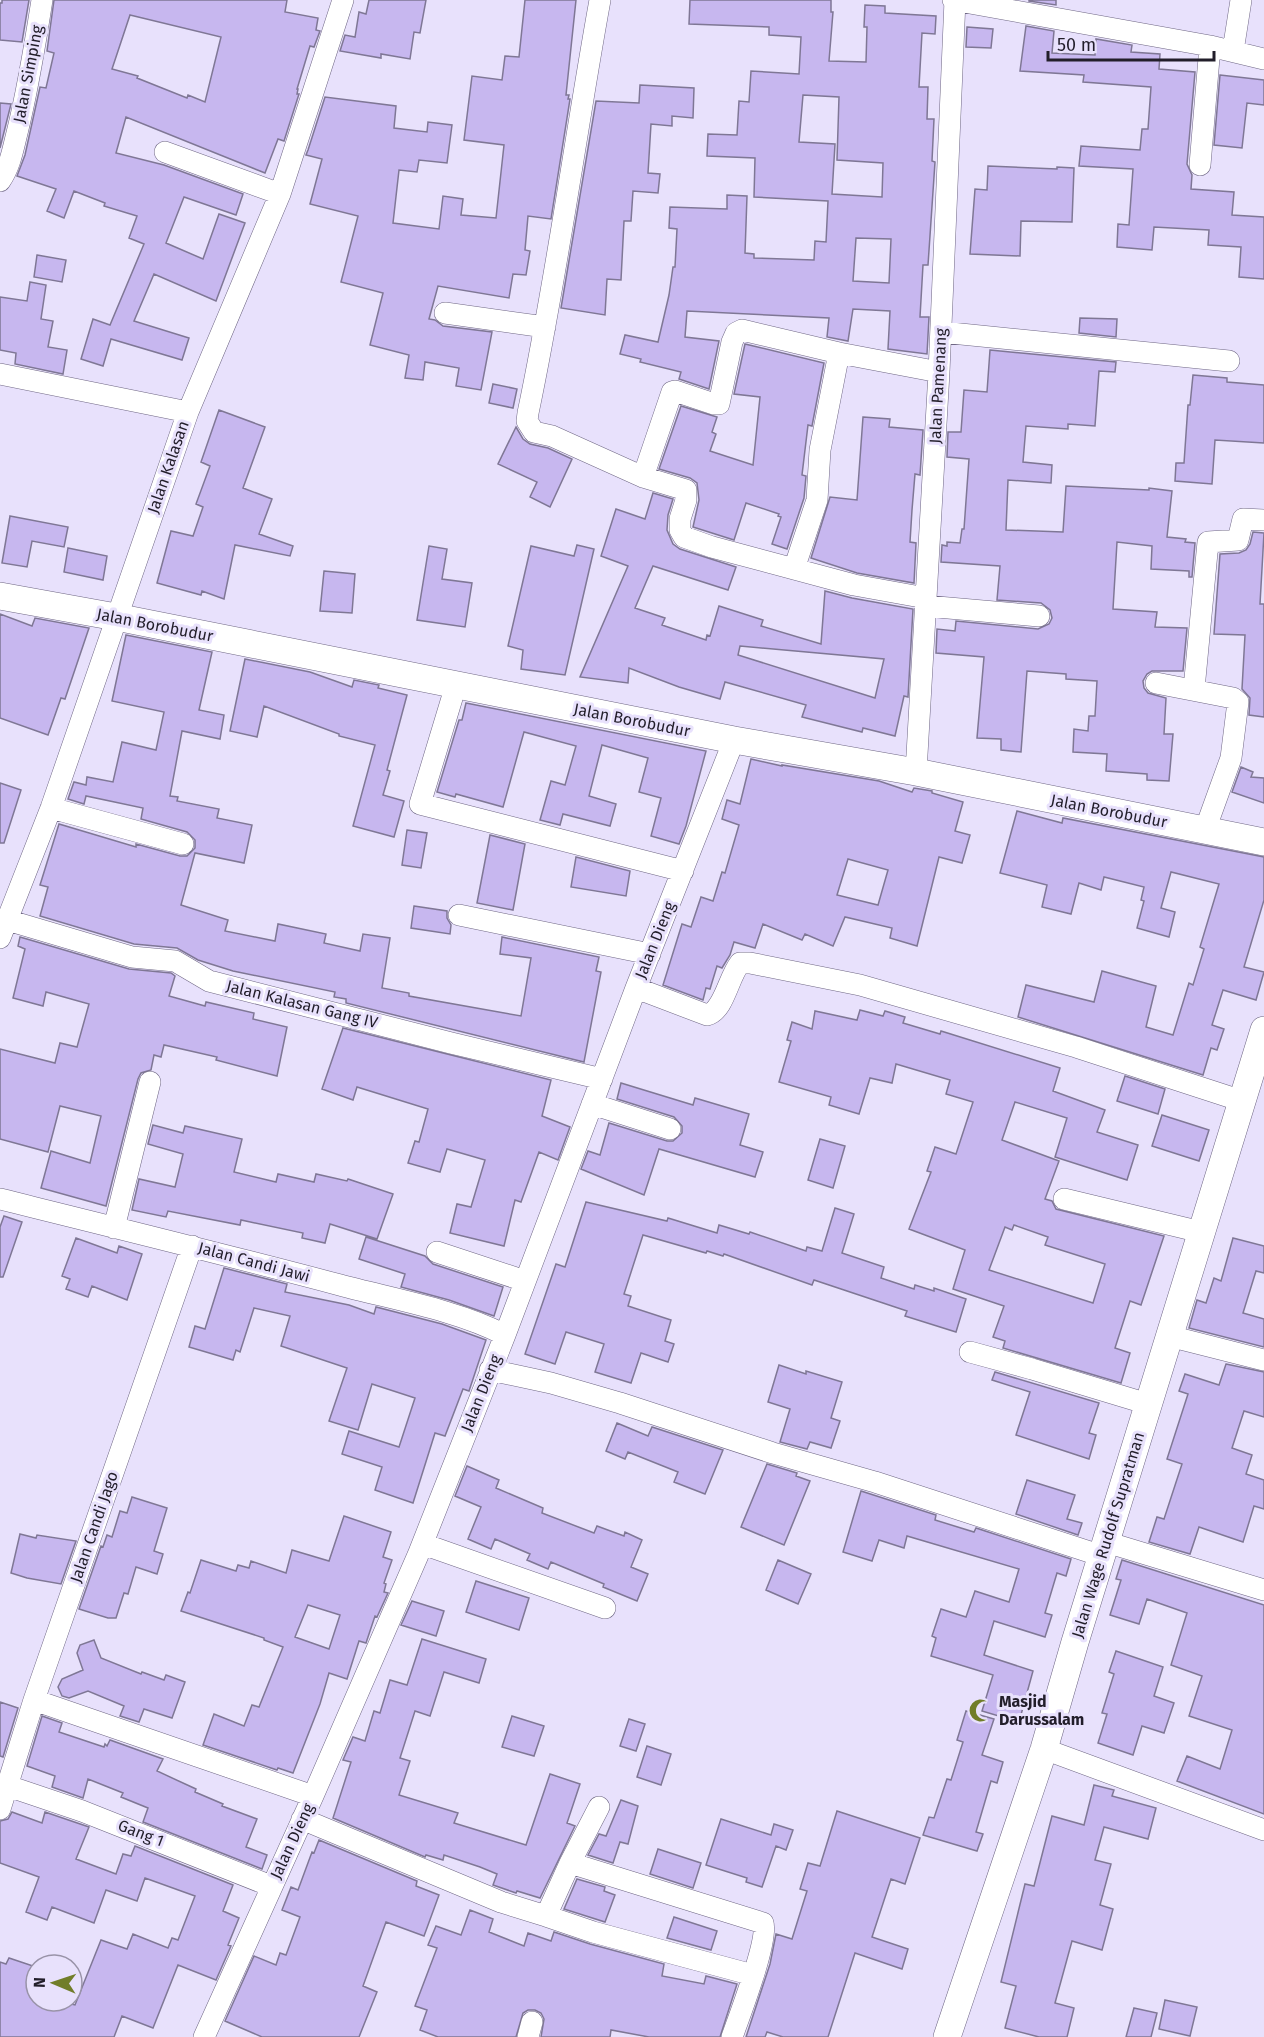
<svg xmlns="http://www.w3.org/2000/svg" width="1264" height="2037" font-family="'Fira Sans',sans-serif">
<rect width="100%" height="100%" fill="#e8e1fc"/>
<!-- building -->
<path fill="#c7b7ef" stroke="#7f7795" stroke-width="1.5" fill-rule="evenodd" d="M2,0h27l-7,42 -22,-2v-37h2z
M54,0h233l-2,12 33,6 -2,12 4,1 -6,16 -4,-1 -13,43h1l-1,5h2l-15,47 -6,-2 -13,34 -139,-56 -10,36 48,12 79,29 -7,21 -52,-18 -18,46 37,16 16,-45 26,9 -29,78 -62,-27 -20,47 55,17 -7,22 -71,-21 -8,27 -22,-7 12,-40 17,6 34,-81 -15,-6 8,-22 -33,-10 1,-3 -31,-12 -10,27 -17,-7 9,-22 -39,-13 8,-21 15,-68 6,1 8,-35 -7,-2zM130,15l91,22 -16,65 -17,-7 -1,3 -50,-20 1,-2 -26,-7z
M369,0h57l-6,33 -6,-1 -4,27 -29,-5v4l-41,-7 5,-16 10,2 4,-25 7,2z
M525,0h51l-10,95h3l-1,4h2l-19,120 -23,-3 -3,34 5,1 -4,24 -13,-1 -4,24 -71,-12 -9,33 6,1 8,6 49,6 -11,58 -25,-4 3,-18 -34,-6 -2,18 -18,-2 4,-23 -39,-10 13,-52 -42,-11 17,-66 -48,-12 12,-45 -16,-4 2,-5 17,-53 71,9 -2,22 33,4 1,-10 24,3 -5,38 -28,-3 -2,12 -18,-2 -6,53 46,6 4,-33 20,3 -2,16 35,3 8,-73 -40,-5 8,-64 30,4 3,-24 14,1z
M690,0h141v12h2l-4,49 37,1 1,-35h-3l1,-22 20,1v7l51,3 -1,18 -13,-1 -3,54h9l-1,32h7l-2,42 3,1 -7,103h-5l-3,52h9l-2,37 -39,-5 2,-38 -37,-2 -5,32 -21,-4 2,-19 -142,-7 -2,26 34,4 -10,48 -30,-10 2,-7 -41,-10 1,-3 -21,-5 5,-19 33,7 11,-47 4,-28h2l2,-38 -8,-1 1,-21 57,2v-14l20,1 -2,57 9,1v4l60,2 1,-19 11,1 2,-41 -74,-4 1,-39 -48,-2 1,-22 29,1 2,-34 10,1 2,-31 48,3 2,-37 -32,-2v-8l-80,-3zM803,95l36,2 -2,63 46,3 -1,34 -50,-3 3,-50 -36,-2zM856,238l35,1 -2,44 -36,-2z
M1029,0h27v5l-27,-4z
M1026,26l28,5 -2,22 43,2 1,-16 36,6 -1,7 29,2 -1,15 36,3 -8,92 5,11 -1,14 43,3 -2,23 32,2v62l-25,-2 2,-30 -33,-2 1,-15 -55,-3 -2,23 -35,-3 1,-23 11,1 4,-56 -54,-3 2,-20 59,4 2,-21h6l3,-42 -68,-5 1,-7 -64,-4z
M967,27l26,2 -2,19 -25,-1z
M1220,75l44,5v25l-17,-2 -5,45 -28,-3z
M640,85l54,3 -1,30 -21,-2v10l-21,-2 -3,49 12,1 -2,19 -25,-2 -2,30h-7l-3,59 -14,-1 -2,36 -44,-7 35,-207 43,2z
M0,103l11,1 -11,44z
M988,166l69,3v-2l17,1 -2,54 -51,-1 -1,35 -50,-2 5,-65 12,1z
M37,255l29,5 -4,22 -28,-5z
M30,282l16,3 -5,34 12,2 -5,26 19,3 -4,24 -48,-10 1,-11 -16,-3v-53l27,4z
M1080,318l37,1 -1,18 -37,-4z
M745,344l79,19 -12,63 -4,-1 -6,50 4,1 -2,22 -17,51 -15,-5 9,-27 -3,-1 1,-2 -33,-11 -12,37 -41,-13 6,-27 -2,-17 -7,-5 -31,-9 22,-63 36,11 -5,15 4,2 -6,17 43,14 7,-68 -26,-3z
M990,350l126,12 -1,10 -16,-1 -4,55 -27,-2v5l-42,-3 -3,36 29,3 -1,18 -43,-3 -2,50 57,2 3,-46 83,4v-2l23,3 -5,46 19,2 -1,3 10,1 -3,34h-3v-6l-38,-2 1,-23 -35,-4 -4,67 44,3 -2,15 32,1 -4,43h-31l-5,3 -4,7 1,7 4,5 18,5 -2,36h9l-4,47 -22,-1v-6l-41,-3 1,-17 -34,-2 1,-23 14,2 1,-15h6l2,-35 -31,-2v-5l-39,-3 -6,81 -20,-2v-11l-24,-1 7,-81 -48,-4 1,-24 18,2 1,-10 82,8 11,-5 3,-6 -2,-8 -9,-7 -44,-3 3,-34 -59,-4 1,-17 5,1v-4l13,1 2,-14h2l5,-70 -22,-2 1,-25h13l3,-42 23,2z
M1193,375l34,3v4l37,3v58l-49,-3 -3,44 -37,-3 1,-18h8l4,-58h2z
M493,384l24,5 -4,19 -24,-5z
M219,410l46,17 -22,61 29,11 -13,35 34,12 -3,10 -55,-11 -11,54 -22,-8 -1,4 -44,-12 14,-52 22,5 10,-29 -7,-3 14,-38 -9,-4z
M863,417l27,2 -1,8 34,3 -3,45 -5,-1 -3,36 -2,32 6,1 -2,40 -57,-10 -46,-15 19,-61 27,3z
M516,427l7,12 7,5 18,4 24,11 -22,48 -20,-10 7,-15 -39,-18z
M653,493l20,6 -5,16 -1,15 6,14 7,5 56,18 -8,23 -75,-24 -18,42 30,10 -3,7 44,15 1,-5 3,1 9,-30 44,14 -2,6 60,18 4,-53 27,7 61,11 -5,88 -4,-1 -9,40 -32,-8 -1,4 -60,-15 4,-12 -81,-23 -5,17 -41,-12 -50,-19 -1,15 -48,-6 48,-111 -27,-10 15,-47 29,10zM740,646l144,13 -9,39 -137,-43z
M10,516l58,11 -4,20 -32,-6 -5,26 -25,-4z
M1253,532l11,1 -4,71h4v113l-15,-2 1,-17 -8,-9 3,-54 -31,-1 6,-80 19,-1 7,-3 4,-6z
M577,545l17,4 -29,126 -44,-6 2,-19 -15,-4 23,-100 43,10z
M429,546l18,3 -5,30 30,4 -7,44 -48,-7z
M68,548l39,8 -4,24 -39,-8z
M324,571l31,3 -3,39 -32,-2z
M0,614l32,12 3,-8 54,10 -24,71 -4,-1 -13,37 -48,-17z
M126,635l86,17 -13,58 25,5 -4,24 -38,-8 -12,65 8,1 -1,4 42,8 -2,9 35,7 -8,38 -49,-10 -14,52 47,15 -3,11 50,10 3,-17 48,10 -2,9 36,8 3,-17 27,4 -8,50 27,5v3l112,20 10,-58 -31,-4 2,-17 97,20 -3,14 5,1 -17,90 -238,-59v-4l-12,-2 1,-5 -102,-21 -35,-11 -21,-12 -43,-4 -94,-28 8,-29 -8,-2 19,-61 77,23v-3l44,12h7l8,-8v-8l-8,-8 -46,-13 2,-11 -57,-12 -2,8 -16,-5 6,-17 12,3 1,-8 26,5 9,-40 34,8 8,-38 -52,-11z
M245,659l65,13 42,15 2,-7 25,5 -1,3 29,7 -20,75 3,1 -7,24 21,6 -10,36 -41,-11 22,-81 -36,-9v-2l-75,-28 -7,31 -27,-6z
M466,703l240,48 -20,75 -7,18 -28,-8 10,-38 -22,-6 9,-34 -46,-13 -13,51 27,8 -6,22 -47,-12 -3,11 -20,-5 11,-39 14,4 11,-39 -52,-14 -21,75 -47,-13 -1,3 -18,-5 22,-72h3z
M751,759l31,7v-1l97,16 33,11 2,-4 18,3v2l31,9 -8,29 15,4 -8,28 -23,-6 -22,89 -27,-8 2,-10 -47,-11 -12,29 -28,-12 -3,6 -39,-16 -8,24 -21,-6 -4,13 -8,13 -5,-2 -7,23 -4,-1 -3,12 -40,-15 19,-61 9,3 10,-30 12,4 9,-29 3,1 14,-48 -17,-6 5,-19 13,4zM848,859l40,11 -10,35 -41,-10z
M1241,767l12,5 -2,5 13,1v25l-32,-11z
M0,783l21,7 -17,53h-4z
M1017,811l45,12 1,-5 201,39v43l-20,67 20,5 -8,28 -33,-10 -11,35 12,4 -7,21 -6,-2 -8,27 -185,-58 8,-32 68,17 8,-31 54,15 -10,41 27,8 16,-52 4,2 11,-36 -4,-2 19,-63 -48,-12 -10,36 14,4 -6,25 -32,-9 7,-27 -3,-1 3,-13 -40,-10 -3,13 -22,-7 -8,31 -29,-7 5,-22 -47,-12z
M407,830l20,3 -6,35 -19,-3z
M490,835l35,9 -12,66 -36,-7z
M576,857l54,14 -4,25 -55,-9z
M414,906l33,5v7l4,7 -1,9 -39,-6z
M20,937l109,32 42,4 4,3 -6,20 36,10 1,-4 48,11 -1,6 34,8 -10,49 -61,-16 1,-3 -53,-12 -3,12 -7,-2 -3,15 -10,3 -3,6 -32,127 -65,-18 10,-37 39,12 11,-47 -41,-10 -12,46 -48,-13v-90l55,14 5,-20 17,4 12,-43 -43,-12 -3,14 -30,-8 12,-49 -7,-3z
M860,1010l23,6 2,-5 20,6 -2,6 37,11 1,-3 119,37 -7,23 52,19 -8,22 41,13 -11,35 -72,-23 12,-39 -52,-16 -13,38 57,21 -14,38 7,2 4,8 108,27 -23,69 -11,-4 -15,47 15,5 -9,30 -118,-35 2,-7 -12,-4 11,-31 -51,-17 12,-39 -56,-21 22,-57 -4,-1 8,-24 21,7 17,-52 -27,-8 4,-14 -54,-16 -4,19 -22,-5 -11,36 -30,-9 2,-8 -52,-15 12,-41 -4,-1 5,-18 20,7 3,-18 42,9zM1014,1225l34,12 -3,8 60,19 -12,39 -104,-33 16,-43 7,3z
M343,1028l208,52 -9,36 28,11 -12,33 -19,-8 -18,50 -6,-2 -11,46 -54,-13 7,-29 14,3 14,-47 -38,-11 -7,23 -32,-9 7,-22 4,1 9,-33 -71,-22 -4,13 -31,-11z
M1125,1076l40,13 -7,25 -41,-13z
M621,1083l72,22 2,-7 54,16 -9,31 23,7 -8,25 -96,-28 -15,46 -63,-26 7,-18 12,4 9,-32 58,18h6l9,-8v-7l-8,-9 -57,-18z
M1162,1115l47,15 -10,31 -47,-15z
M153,1125l30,8 2,-7 57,13 -8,33 42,10 2,-8 36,8 2,-8 31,7 1,-2 45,15 -16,45 -47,-15 -5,19 -23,-5 1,-5 -62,-13 -1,5 -72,-14 -2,6 -34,-7 7,-31 36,8 8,-33 -35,-10z
M820,1139l25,7 -12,42 -25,-8z
M586,1202l81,19 1,-3 49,15 2,-8 30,9 1,-2 56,19 1,-4 15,4 13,-43 19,6 -12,39 42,14 -3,11 33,11 1,-4 19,6v-3l32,11 -10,33 -51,-16 2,-5 -93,-31 -2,5 -88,-31 -1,2 -16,-5 -1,2 -63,-18 -19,59 7,2 -3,10 43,14 -6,21 9,3 -6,18 -27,-9 -10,30 -36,-11 9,-28 -38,-12 -11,32 -30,-10 31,-90 9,3z
M4,1216l18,6 -19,55h-3v-50z
M366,1237l59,19 8,8 70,23 -9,29 -45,-16 -48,-13 4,-13 -46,-15z
M76,1238l41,15 2,-7 23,8 -15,46 -35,-14 -4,11 -22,-8 4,-10 -8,-3z
M1233,1238l31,8v27l-8,-2 -13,42 21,6v28l-75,-19 8,-28 9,3 8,-25 7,3z
M224,1268l63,16 -2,8 64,13 25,9 2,-7 66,17 44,16 -17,51 -6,-2 -18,47 -10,-3 -22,70 -38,-13 7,-23 -40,-13 7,-23 50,16 16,-49 -43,-14 -14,46 -29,-9 18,-53 -66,-22 9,-30 -36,-8 -14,44 -4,-2 -3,10 -44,-13 6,-21 10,3z
M1226,1364l38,8v45l-20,-6 -12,37 20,7 -6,19 18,6v29l-10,-3 -11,36 -44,-15 -9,27 -41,-12 8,-25 7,2 18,-55 -15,-5 21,-65 -9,-3 6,-17 34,11z
M779,1365l27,9v-3l36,11 -11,36 9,3 -9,27 -21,-6 -3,7 -27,-7 10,-33 -22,-7z
M995,1372l104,31 -10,30 7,2 -7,24 -73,-24 14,-43 -38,-12z
M617,1423l31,13 4,-9 71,23 -18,44 -31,-12 4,-10 -50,-20 -3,7 -19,-8z
M767,1464l30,9 -1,3 14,5 -26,64 -43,-18z
M467,1466l32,14 -3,8 47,20 -1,5 52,20 3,-7 27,10 1,-4 17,8 -11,27 17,7 -11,27 -34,-14 1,-3 -53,-22 -3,7 -21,-9 3,-6 -35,-15 -4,10 -23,-10 13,-32 -26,-11z
M1027,1480l48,15 -8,24 15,4 -4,12 -62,-21z
M861,1491l75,24 -1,5 39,12 2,-4 95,31 -5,17 -9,-3 -12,40 7,2 -7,22 -51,-16 -10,34 49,16 -14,51 -37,-11 11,-36 -62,-19 5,-18 -4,-2 9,-27 25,8 9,-26 34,11 10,-33 -112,-33 -3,12 -25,-8 -7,21 -29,-9z
M132,1497l35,11 -13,43 9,3 -6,20 -21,-7 -8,27 -4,-1 -8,25h-8l-29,-9 22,-63 2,1 4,-12 5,2 8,-26 7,2z
M344,1516l47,16 -8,25 9,3 -8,23 2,1 -2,8 4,1 -11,24 -2,-1 -9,27 -7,-2 -12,38 -18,-6 -9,31 -27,69 -15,-5 -1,2 -74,-25 11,-31 30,12 8,-21 7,2 24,-60 -19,-7v-2l-83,-27 7,-19 2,1 11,-33 35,11 2,-6 11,3 2,-7 35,12 6,-23 37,11zM308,1605l32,10 -11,34 -34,-12z
M20,1534l16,4 1,-3 39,6 -15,43 -34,-6 -16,-5z
M778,1560l33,14 -13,30 -32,-14z
M1122,1560l142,45v209l-87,-33 10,-25 33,13 12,-39 -43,-14 13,-40 -31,-11 16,-52 -40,-14 -8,25 -29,-9 11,-35 -5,-1z
M476,1581l53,17 -10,32 -53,-18z
M412,1601l32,10 -8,25 -35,-11z
M422,1639l64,20 -7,24 -35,-11 -14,44 -15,-5 -15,47 10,3 -11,34 59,18 -4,10 72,22 24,-71 30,10 -13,39 8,3 -35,72 -23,-7 -1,2 -23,-8 4,-11 -17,-7 -36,-12 -1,5 -17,-5 -1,2 -92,-39 18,-56 -8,-2 10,-23 12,4 9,-30 6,2 10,-33 17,5z
M94,1640l7,18 40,16 1,-2 22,8 2,-5 19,7 -13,36 -28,-9 -5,13 -19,-6 4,-10 -36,-15 -19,7 -7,-2 -4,-9 4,-8 21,-9 -6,-17 3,-8z
M1116,1651l47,16 -9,29 20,7 -10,30 -22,-7 -9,29 -35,-12 9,-29 -5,-1 12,-39 -5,-2z
M0,1702l18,6 -15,49 -3,-1z
M966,1711l28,8 -12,36 21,7 -6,21 -6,-2 -15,51 7,2 -6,17 -54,-16 6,-18 5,1 13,-39 4,1 12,-38 -6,-2z
M42,1716l20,7 -3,9 45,15 1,-3 2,2 3,-6 53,19 -6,12 39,18 -1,3 28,12 -1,2 35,13 -11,28 21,8 -5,14 -119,-47 5,-14 -27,-11 2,-4 -35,-14 -5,19 -31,-11 3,-11 -28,-10z
M512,1716l32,10 -10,30 -32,-9z
M629,1719l16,5 -9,27 -16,-5z
M647,1746l24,8 -10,31 -24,-8z
M1094,1785l20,5 -2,6 44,12 -8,31 -44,-12 -9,33 16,4 -11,41 13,4 -11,41 -30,-9 -17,62 19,5 -7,29h-28l-34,-9 11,-42 -15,-4 24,-98 9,2 18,-70 32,9z
M621,1800l17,6 -10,38 -8,-2 -7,21 -25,-8 11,-21 7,2z
M837,1811l83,27 -15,46 -14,-5 -19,58 36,12 -6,20 -47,-16 -27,84h-45l-16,-5 -2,5h-19l24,-73 6,-30 16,5 15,-48 -7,-2 8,-26 12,3z
M12,1812l30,11 3,-11 44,15 -13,32 40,15 7,-20 8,2 4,-10 98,39 -10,26 16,7 -11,27 3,1 -15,34 -38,-15 -25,63 -31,-12 -8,21h-114v-75l6,2 3,-6 27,9v34h21l18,4 26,-65 26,9 6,-15 35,14 4,-10 6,2 17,-44 -50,-18 -8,23 -31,-11 -12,33 -42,-16 -5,13 -21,-8 13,-35 -39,-14v-42l8,-2z
M721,1819l50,16 3,-11 19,6 -7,20 -10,-4 -14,41 -16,-5 1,-4 -41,-13z
M319,1840l98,41 -1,5 23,9 -15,41 -38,-14 -23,64 14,6 -18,45h-97l-37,-16 29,-65 22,9 4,-12 6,2 14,-38 -18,-7 9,-23 7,3 14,-38 2,1z
M658,1849l43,14 -8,25 -43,-14z
M577,1879l28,8 -1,4 11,4 -10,27 -41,-13z
M470,1910l23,9 -4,13 35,14 4,-13 23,8 3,-9 36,12 74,20 -2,12 42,8 2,-8 31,8 -17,53h-71l-38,-7 -1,7h-69l3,-18 -3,-6 -6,-3h-7l-5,3 -7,24h-78l-18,-7 7,-20 -12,-4 22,-58 -9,-3 8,-19 25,9z
M674,1917l43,14 -6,19 -44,-12z
M1165,2000l32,7 -7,29 -31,-7z
M1134,2008l23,5 -6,24h-25z"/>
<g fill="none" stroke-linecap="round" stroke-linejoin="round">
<defs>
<path id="minor" d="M600,0c-25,137 -43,276 -72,413l-1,8 7,11 18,4 91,41 43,13v10l-6,19v11l4,7 28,10 142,38 72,13
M953,0l257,46 54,13
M1233,51l8,-51
M165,152l115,42
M1200,165l10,-119
M0,181c10,-14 13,-32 17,-48 11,-44 18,-88 25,-133
M445,313l100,14
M941,332l288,29
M0,374l188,38
M643,477l29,-85 3,-1 39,13h5l13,-62 4,-9 6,-3 97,23 100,19
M794,569l23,-69 3,-50 19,-97
M926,606l113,10
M1156,683l77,15 5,4 -7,56 -26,72
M456,685l-36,119 263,67
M1194,689l14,-147 30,-2 5,-21 21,1
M916,772l23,-400 16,-372
M51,808l132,36
M459,915l191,39
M7,920l125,37 43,4 34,20 242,62 151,36
M0,938l51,-130 137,-396 92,-218 63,-194
M636,988l71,27c17,-4 21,-37 33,-52h10l110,22 216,62 166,54
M592,1104l78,25
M0,1199c113,28 227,56 340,86 52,14 117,25 165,50
M1064,1199l137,33
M114,1228l36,-146
M437,1252l88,29
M1169,1336l95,24
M970,1352l62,17 116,35
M490,1370l61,13 69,20 153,50 102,29 227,74
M1106,1542l158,48
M423,1544l182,64
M34,1700l279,96
M1044,1749l220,81
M8,1786l74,25 189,75
M0,1809l34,-109 158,-454
M302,1819l199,83 45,14 24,-53 193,60c6,16 -24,94 -31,114
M570,1863l29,-56
M546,1916l47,16 160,43
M204,2037l109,-241 105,-241 87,-220 131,-347 98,-248
M528,2037l4,-15"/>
<path id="tertiary" d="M0,596l116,21 618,123 182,32 348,70
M947,2037l97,-288 31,-107 189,-612"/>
</defs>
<!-- minor casing -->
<use href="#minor" stroke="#6f6784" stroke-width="22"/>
<!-- tertiary casing -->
<use href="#tertiary" stroke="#6f6784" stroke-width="28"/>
<!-- minor -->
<use href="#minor" stroke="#fff" stroke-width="21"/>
<!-- tertiary -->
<use href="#tertiary" stroke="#fff" stroke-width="27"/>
</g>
<!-- icons -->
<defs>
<symbol id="mosque-bare" viewBox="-9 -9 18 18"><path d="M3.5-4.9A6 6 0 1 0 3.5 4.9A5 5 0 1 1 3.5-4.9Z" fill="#717d29" stroke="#e8e1fc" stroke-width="2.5" paint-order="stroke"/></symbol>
</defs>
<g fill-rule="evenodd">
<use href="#mosque-bare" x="964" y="1694" width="33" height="33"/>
</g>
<g text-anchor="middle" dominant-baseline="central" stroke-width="6" stroke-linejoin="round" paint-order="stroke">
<!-- street labels -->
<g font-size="16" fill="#221e2a" stroke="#e8e1fc">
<text transform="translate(28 74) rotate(-79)">Jalan Simping</text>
<text transform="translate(938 386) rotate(-87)">Jalan Pamenang</text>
<text transform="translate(168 467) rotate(-71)">Jalan Kalasan</text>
<text transform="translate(155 625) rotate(11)">Jalan Borobudur</text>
<text transform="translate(632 720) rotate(11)">Jalan Borobudur</text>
<text transform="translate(1109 811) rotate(11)">Jalan Borobudur</text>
<text transform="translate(655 940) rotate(-68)">Jalan Dieng</text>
<text transform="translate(302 1004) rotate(14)">Jalan Kalasan Gang IV</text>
<text transform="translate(254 1262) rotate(15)">Jalan Candi Jawi</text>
<text transform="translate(481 1393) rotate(-68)">Jalan Dieng</text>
<text transform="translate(94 1527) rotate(-71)">Jalan Candi Jago</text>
<text transform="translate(1108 1535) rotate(-73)">Jalan Wage Rudolf Supratman</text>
<text transform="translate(141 1833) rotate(21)">Gang 1</text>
<text transform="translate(292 1841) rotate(-65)">Jalan Dieng</text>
</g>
<!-- poi labels -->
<g font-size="16" font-weight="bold" fill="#221e2a" stroke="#e8e1fc" text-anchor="start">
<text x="999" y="1701">Masjid<tspan x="999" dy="18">Darussalam</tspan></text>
</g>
</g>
<!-- north arrow -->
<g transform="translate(54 1983) rotate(272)"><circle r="28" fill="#e8e1fc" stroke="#9993a8" stroke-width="1.5"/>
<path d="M0-4.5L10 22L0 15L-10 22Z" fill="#717d29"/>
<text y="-9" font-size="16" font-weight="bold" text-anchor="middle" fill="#221e2a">N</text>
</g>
<!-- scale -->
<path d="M1048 51v9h166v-9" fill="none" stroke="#221e2a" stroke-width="3"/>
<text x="1057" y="51" font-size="18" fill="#221e2a" stroke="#e8e1fc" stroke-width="4.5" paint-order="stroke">50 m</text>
</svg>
